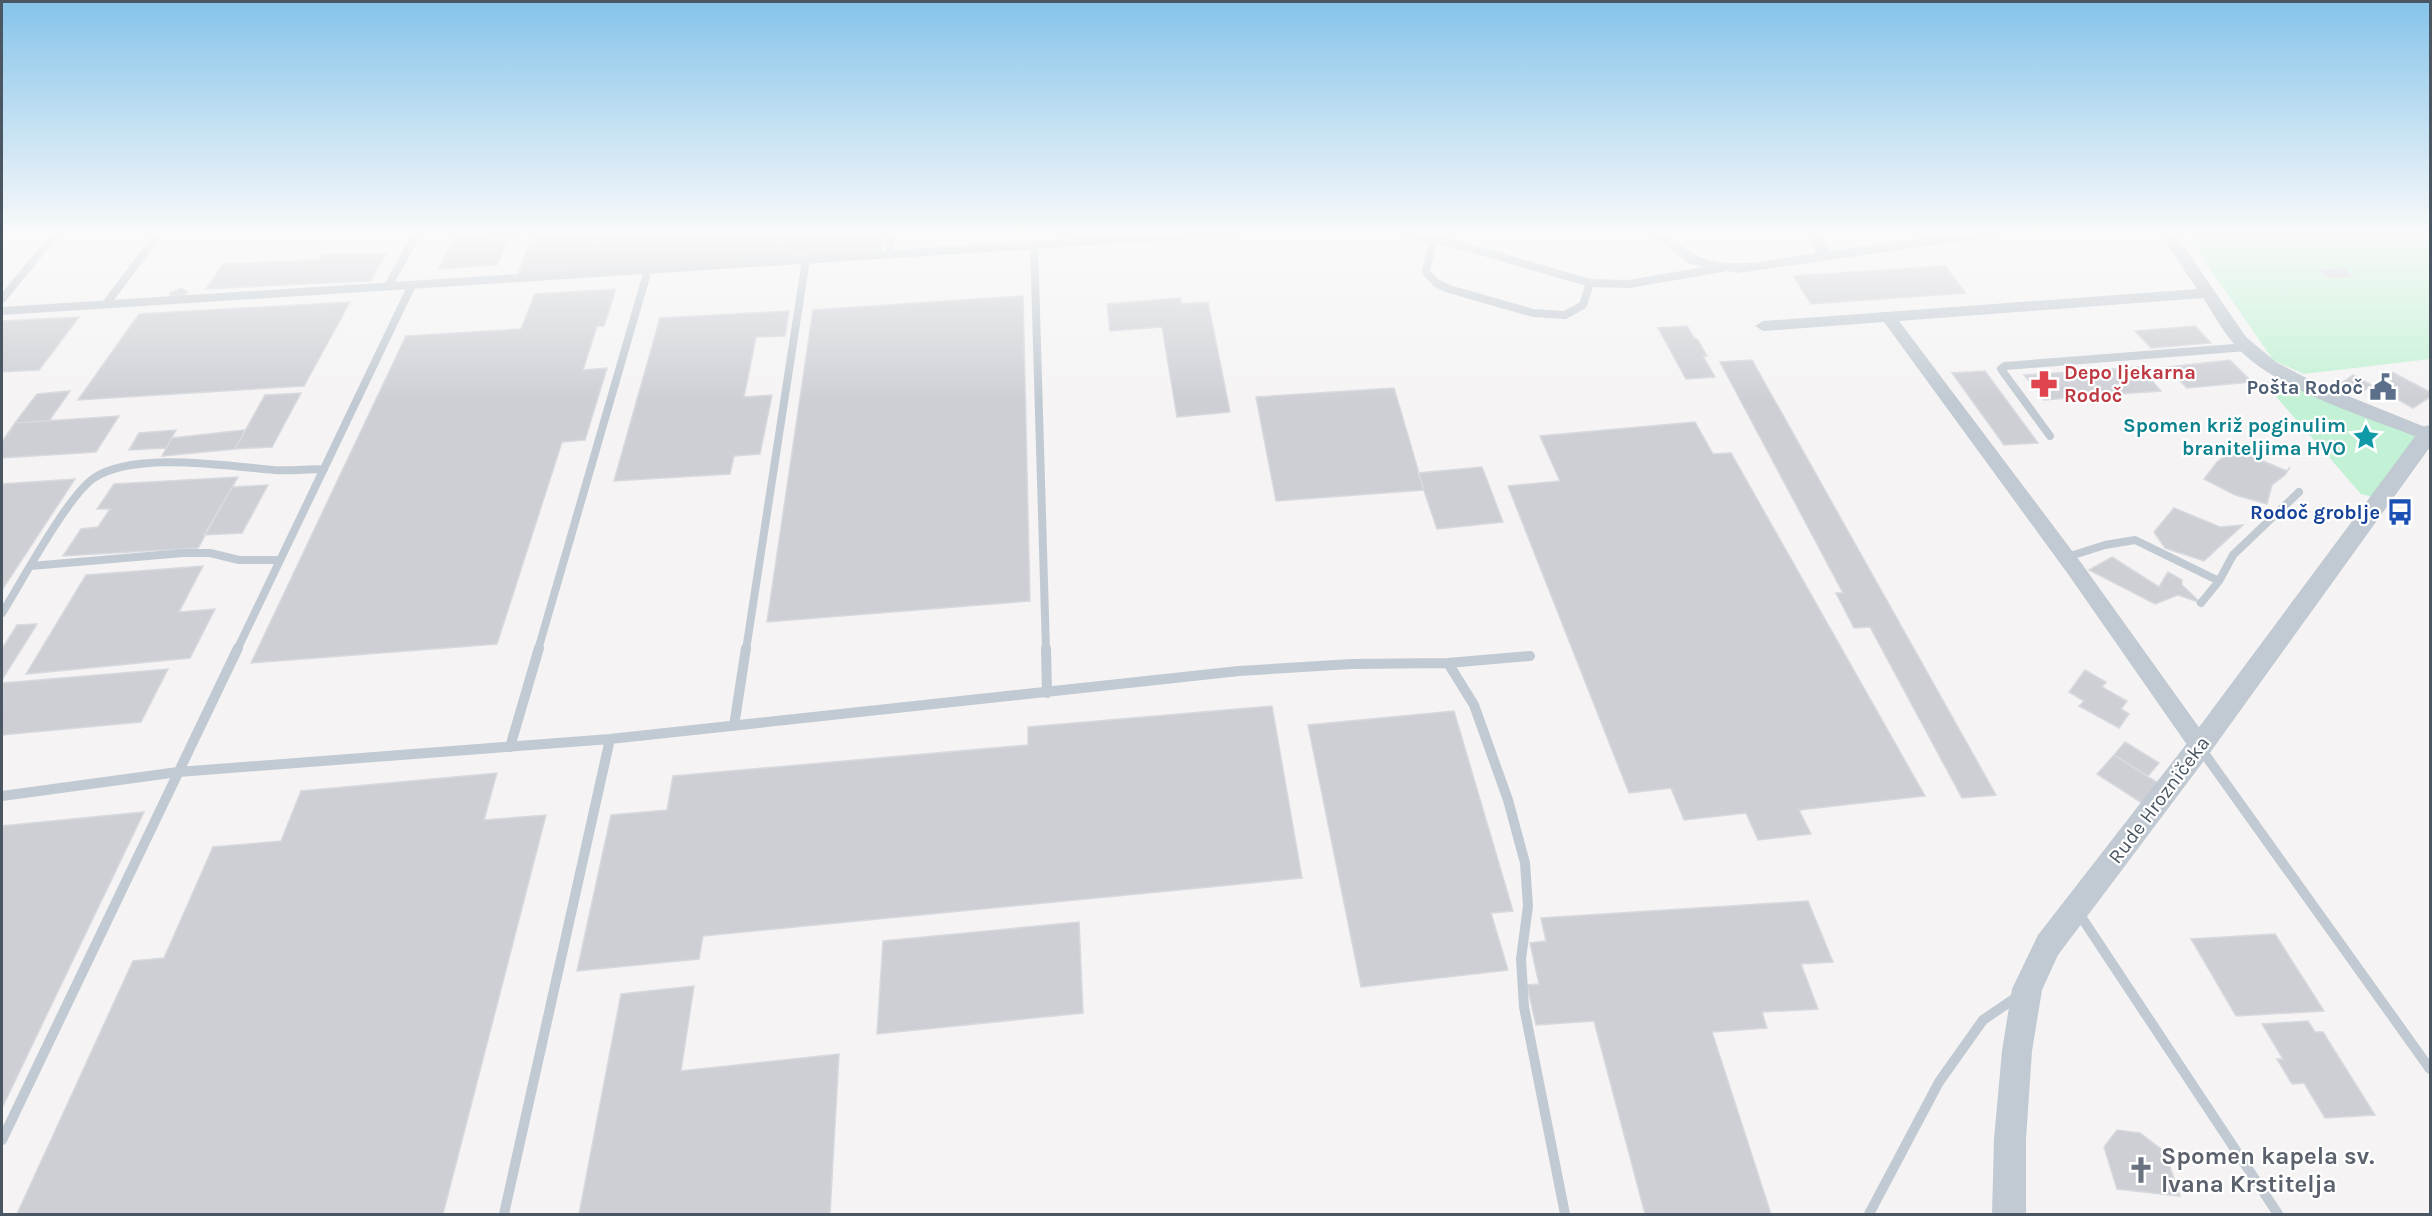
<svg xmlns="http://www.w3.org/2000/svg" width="2432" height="1216" font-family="Karla,sans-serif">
<rect width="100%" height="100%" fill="#f5f3f3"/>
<!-- green -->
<path fill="#c3f1d5" d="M2185,232h245v127l-126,15 -31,-14z
M2295,379l133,56 -47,64 -20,-5 -89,-102z"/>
<!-- building -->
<path fill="#cdcfd5" stroke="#d7d9de" stroke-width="1.5" d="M462,232h108l-76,5 -2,4 16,-1 -11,25 -58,4 14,-31h7z
M570,232h33l-12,38 -73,5 14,-40z
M603,232h180l-3,25 -189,13z
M784,232h98l-1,18 -101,7z
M387,253l-17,28 -66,3 18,-29z
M320,260l-16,24 -98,5 17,-25z
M1945,266l21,27 -155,11 -18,-28z
M2344,268l9,8 -25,2 -9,-8z
M181,288l7,4 -3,3 -15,1v-3z
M616,289l-12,37h-7l-14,44 24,-2 -22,72 -23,2 -65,202 -246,19 155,-327 115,-7 14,-35z
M1023,296l7,305 -263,21 46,-312z
M1180,298l2,6 26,-2 22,110 -53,5 -15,-90 -52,4 -3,-27z
M350,302l-46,84 -226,14 61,-86z
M789,311l-4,25 -29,1 -12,60 28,-2 -12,59 -26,2 -4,18 -116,7 46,-163z
M79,317l-40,53 -37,2v-51z
M1687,326l7,12 4,2 9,16h-4l12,21 -29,2 -28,-51z
M2195,326l16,17 -60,5 -16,-17z
M1752,360l244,435 -34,3 -92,-171 -16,1 -18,-35h7l-123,-231z
M2230,360l22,22 -65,6 -21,-21z
M2140,367l21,24 -57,4 -20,-24z
M1985,371l53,72 -34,2 -52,-72z
M2084,371l20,24 -60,5 -20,-25z
M2392,372l38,20v5l-17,11 -41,-23z
M2353,375l19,10 -14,10 -19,-10z
M1394,388l30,102 -148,11 -20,-104z
M70,391l-21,30 -34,2 22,-29z
M301,393l-29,54 -37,2 30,-54z
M119,416l-23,36 -94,6v-16l13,-19z
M1695,422l18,32 18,-1 194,343 -126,14 12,24 -53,6 -12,-27 -62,7 -13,-32 -42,5 -121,-307 52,-5 -20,-45z
M176,430l-10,18 -37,2 10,-17z
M245,430l-10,19 -73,7 10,-18z
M2234,449l53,22 3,-4 -5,8 -13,10 -5,19 -32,-9 -31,-16 13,-17z
M1482,467l21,55 -66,7 -19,-56z
M238,477l-40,71 -135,8 18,-27 17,-2 12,-18h-13l17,-25z
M75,479l-73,111v-106z
M268,485l-26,48 -38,2 28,-48z
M2174,508l46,19 23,-2 -39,36 -39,-13 -11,-16z
M2112,557l47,30 9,-15 14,8v5l19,18 -23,-8 -23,9 -66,-34z
M203,566l-24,46 36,-3 -25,49 -164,16 60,-99z
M37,624l-35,56v-31l15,-24z
M168,669l-27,53 -139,13 1,-52z
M2085,670l21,12 -4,5 25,14 -6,8 8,5 -10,14 -40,-22 5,-5 -15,-9z
M1272,706l30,172 -599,58 -4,23 -122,12 34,-156 56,-5 6,-34 355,-31v-18z
M1454,711l59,200 -22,2 17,57 -147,17 -53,-262z
M2125,742l34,21 -11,13 -34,-21z
M2114,755l44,28 -16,20 -45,-29z
M497,773l-13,47 62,-5 -103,399h-426l116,-253 31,-3 49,-111 68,-6 20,-50z
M144,812l-142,296v-282z
M1808,901l25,61 -32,2 17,45 -56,3 5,16 -55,4 59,182h-126l-51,-193 -58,4 -9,-40 12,-1 -9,-41 16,-2 -5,-23z
M1079,922l4,91 -206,21 6,-93z
M2275,934l49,77 -88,5 -45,-77z
M694,986l-13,85 158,-17 -9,160h-251l42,-220z
M2308,1021l7,11h8l52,83 -50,3 -21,-35 -12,1 -15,-25h6l-21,-35z
M2117,1130l23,3 25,19 15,44 -63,-7 -13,-42z"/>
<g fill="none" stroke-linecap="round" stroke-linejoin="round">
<!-- service-far1 -->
<path stroke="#c1cad2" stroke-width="8" d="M1401,232l62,14 127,37 39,1 93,-16
M1433,239l-7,33 10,11 13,6 84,24 32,2 18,-10 7,-22
M1034,244l12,406
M889,254l2,-22
M388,286l30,-54
M2,299l55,-67
M106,304l54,-72
M2,311l1236,-79
M2050,436l-49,-67 4,-3 242,-19
M2067,557l38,-12 30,-5 84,41 -18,22
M31,566l152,-13h27l29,7h41
M2219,581l14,-26 66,-63
M2,613c19,-30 66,-118 92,-135 40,-27 133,-12 180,-8 16,1 33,-1 50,-1
M237,650l175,-365
M538,650l110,-380
M746,650l60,-391"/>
<!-- service -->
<path stroke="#c1cad2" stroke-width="10" d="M1046,648l1,45
M1448,663l26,42 34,95 17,63 3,43 -7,53 3,48 41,207
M734,726l12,-78
M510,747l29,-99
M2201,749l229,320
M2,796l176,-24 432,-33 629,-68 112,-7 97,-1 82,-7
M2078,912l200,302
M2,1140l236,-492
M504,1214l106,-475
M1869,1214l70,-132 44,-62 37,-25"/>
<!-- minor -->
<path fill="#c1cad2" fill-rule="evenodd" d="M1647,232c30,0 30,16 53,25 36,14 80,1 116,-4l-9,-21h14l9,19 134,-19h41l-7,4 -261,37 -47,-9z
M2159,232h15l72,105 30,25 40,21 114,46v11l-8,-1c-55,-22 -150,-50 -188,-95 -12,-14 -21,-31 -31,-46l-304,23 183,243 126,176 3,6 -3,6 -8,3 -8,-3 -124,-178 -184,-252 -121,9 -8,-5 8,-5 434,-32z"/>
<!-- tertiary -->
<path fill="#c1cad2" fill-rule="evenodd" d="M2430,425v22l-221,307 -151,201 -16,35 -10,61 -6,88v75h-34l2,-75 8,-88 10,-62 26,-54 153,-197 231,-311z"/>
</g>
<!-- sky -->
<linearGradient id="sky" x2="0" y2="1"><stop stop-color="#85c3ea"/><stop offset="0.58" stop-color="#fafafa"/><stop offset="1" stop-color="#fafafa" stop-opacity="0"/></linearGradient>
<rect width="2432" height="402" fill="url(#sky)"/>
<!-- icons -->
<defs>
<symbol id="pharmacy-bare" viewBox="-9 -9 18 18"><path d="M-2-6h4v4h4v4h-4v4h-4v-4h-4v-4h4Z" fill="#e0444e" stroke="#fff" stroke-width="2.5" paint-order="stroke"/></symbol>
<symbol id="civic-bare" viewBox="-9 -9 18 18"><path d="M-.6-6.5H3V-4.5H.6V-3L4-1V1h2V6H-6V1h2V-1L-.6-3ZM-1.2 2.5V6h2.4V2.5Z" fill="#5c6f8a" stroke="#fff" stroke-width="2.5" paint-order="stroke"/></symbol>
<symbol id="sight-bare" viewBox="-9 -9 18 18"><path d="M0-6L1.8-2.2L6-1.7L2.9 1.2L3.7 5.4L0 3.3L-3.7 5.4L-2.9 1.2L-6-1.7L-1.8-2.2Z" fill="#0f9aa8" stroke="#fff" stroke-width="2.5" paint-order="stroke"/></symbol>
<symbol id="bus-bare" viewBox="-9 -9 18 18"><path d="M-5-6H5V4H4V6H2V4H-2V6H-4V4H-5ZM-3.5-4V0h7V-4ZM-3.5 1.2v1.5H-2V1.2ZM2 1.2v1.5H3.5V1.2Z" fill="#1a4fb4" stroke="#fff" stroke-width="2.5" paint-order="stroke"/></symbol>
<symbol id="church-bare" viewBox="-9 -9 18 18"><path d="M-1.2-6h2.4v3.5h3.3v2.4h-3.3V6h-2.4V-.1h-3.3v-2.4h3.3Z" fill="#6b7280" stroke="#fff" stroke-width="2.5" paint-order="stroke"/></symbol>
</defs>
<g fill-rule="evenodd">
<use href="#pharmacy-bare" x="2025" y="365" width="38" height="38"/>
<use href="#civic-bare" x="2364" y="368" width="38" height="38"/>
<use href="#sight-bare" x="2347" y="418" width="38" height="38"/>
<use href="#bus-bare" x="2381" y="493" width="38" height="38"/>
<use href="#church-bare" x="2122" y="1151" width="38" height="38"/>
</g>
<g text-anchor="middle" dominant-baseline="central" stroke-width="4.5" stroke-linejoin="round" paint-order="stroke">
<!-- health labels -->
<g font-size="20" font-weight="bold" fill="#be3a42" stroke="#fff" text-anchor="start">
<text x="2064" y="372">Depo ljekarna<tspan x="2064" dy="23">Rodoč</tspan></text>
</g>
<!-- service labels -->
<g font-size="20" font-weight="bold" fill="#4e5e75" stroke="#fff" text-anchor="end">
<text x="2363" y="387">Pošta Rodoč</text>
</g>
<!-- culture labels -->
<g font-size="20" font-weight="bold" fill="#0d838f" stroke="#fff" text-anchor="end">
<text x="2346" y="425">Spomen križ poginulim<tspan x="2346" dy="23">braniteljima HVO</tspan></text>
</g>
<!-- transit labels -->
<g font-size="20" font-weight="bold" fill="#164399" stroke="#fff" text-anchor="end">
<text x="2380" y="512">Rodoč groblje</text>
</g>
<!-- street labels -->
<g font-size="20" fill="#4a5661" stroke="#fff">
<text transform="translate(2159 800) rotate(-53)">Rude Hrozničeka</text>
</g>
<!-- near-worship labels -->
<g font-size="24" font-weight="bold" fill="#5b616d" stroke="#fff" text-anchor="start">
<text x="2161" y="1156">Spomen kapela sv.<tspan x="2161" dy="28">Ivana Krstitelja</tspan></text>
</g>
</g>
<!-- border -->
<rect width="2432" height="1216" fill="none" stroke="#4a5661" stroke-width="6"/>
</svg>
